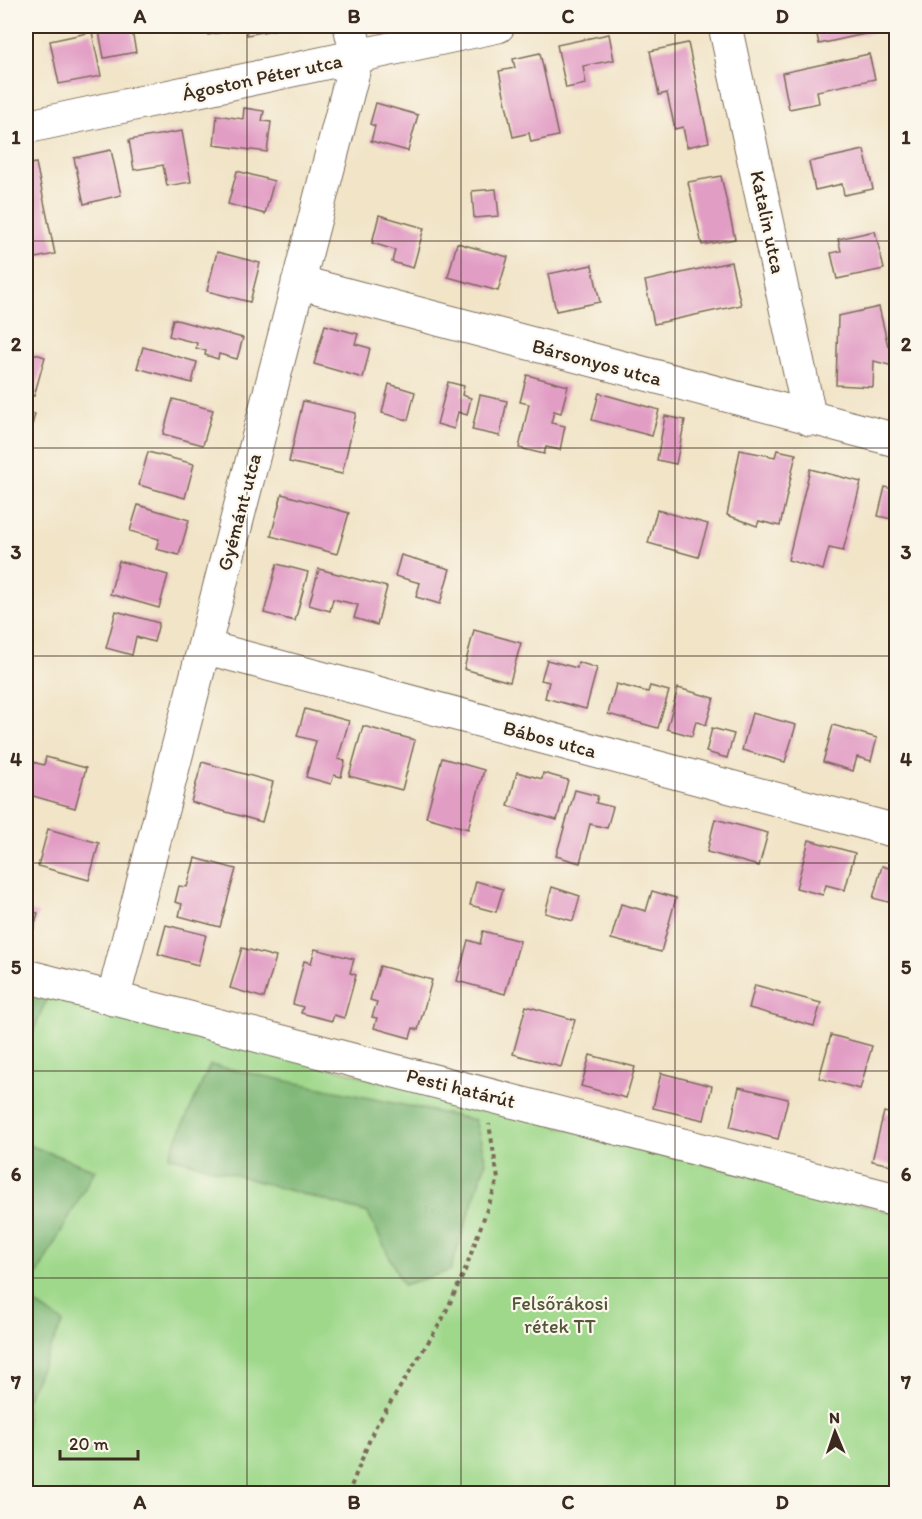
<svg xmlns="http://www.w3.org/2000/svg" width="922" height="1519" font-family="Itim,sans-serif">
<rect width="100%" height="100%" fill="#fbf7ec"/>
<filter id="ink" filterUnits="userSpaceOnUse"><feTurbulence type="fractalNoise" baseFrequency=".0167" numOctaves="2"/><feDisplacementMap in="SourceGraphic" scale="12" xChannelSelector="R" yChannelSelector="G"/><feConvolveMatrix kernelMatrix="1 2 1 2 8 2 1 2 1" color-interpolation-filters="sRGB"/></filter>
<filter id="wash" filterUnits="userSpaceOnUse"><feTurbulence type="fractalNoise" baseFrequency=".008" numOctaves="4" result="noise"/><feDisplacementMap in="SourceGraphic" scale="24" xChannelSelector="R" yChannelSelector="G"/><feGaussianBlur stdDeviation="1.35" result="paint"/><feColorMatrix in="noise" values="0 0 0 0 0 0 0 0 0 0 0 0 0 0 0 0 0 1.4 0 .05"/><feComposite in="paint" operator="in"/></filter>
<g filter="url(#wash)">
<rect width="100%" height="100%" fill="#f1e4c7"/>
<!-- green -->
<path fill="#9fd88b" stroke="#6d8154" stroke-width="1.5" d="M48,995l848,218v280l-870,1v-445z"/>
<!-- forest -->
<path fill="#7fb877" stroke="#5d714a" stroke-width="1.5" d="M26,989l22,6 -22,54z
M210,1065l265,55 11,42 -36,109 -47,14 -35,-72 -199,-57z
M26,1144l69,26 -69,125z
M26,1298l37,24 -37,78z"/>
<g id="blocks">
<!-- building -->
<path fill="#e29dc5" d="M98,26h33l5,26 -32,6z
M206,26h83v1l-42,8 -1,-7 -38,7z
M815,26h76l1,2 -73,16z
M92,32l9,44 -42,8 -9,-43z
M609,34l5,26 -31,6 3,18 -20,4 -9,-43z
M688,43l21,99 -22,5 -4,-20 -8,2 -8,-36 -8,2 -9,-44z
M540,53l18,83 -27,6 -2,-9 -16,4 -14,-66 16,-3 -2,-9z
M869,54l6,25 -58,12 2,12 -30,6 -7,-36z
M376,103l42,12 -10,36 -37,-10 4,-15 -5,-2z
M244,108l20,3 -2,10 9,1 -4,30 -53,-7 3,-30 26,4z
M182,131l9,51 -24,4 -4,-21 -29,5 -5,-30z
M111,150l10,45 -37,9 -10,-46z
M864,150l9,39 -29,6 -2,-11 -27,6 -6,-28z
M36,163l19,91 -29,6v-95z
M237,171l37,10 -9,33 -37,-10z
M721,176l14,63 -33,6 -14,-63z
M496,189l3,27 -25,2 -2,-27z
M379,215l45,13 -11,40 -21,-6 3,-12 -23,-7z
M875,231l9,38 -47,10 -6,-26 10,-2 -3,-12z
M457,243l51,14 -10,34 -50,-14z
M217,252l43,11 -10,39 -43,-11z
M731,262l10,43 -87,19 -9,-43z
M592,265l8,37 -44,9 -8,-37z
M879,307l9,39 8,-2v33l-3,-11 -19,-5 -1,26 -37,-2 2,-69z
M173,319l70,19 -6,21 -18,-5 -1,5 -13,-4 1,-4 -10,-3 1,-5 -28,-7z
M325,325l33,9 -3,10 15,4 -7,30 -49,-14z
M143,347l54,15 -5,21 -55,-15z
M26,351l19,6 -11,39 -8,-2z
M527,375l41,11 -7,27 -7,-2 -3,12 14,3 -5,24 -14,-3 -2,7 -25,-6 10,-44 -9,-2z
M448,382l16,4 -2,9 9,3 -4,17 -9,-3 -4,17 -17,-5z
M389,384l26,8 -7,28 -26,-7z
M599,393l60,17 -7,26 -60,-16z
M480,395l27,6 -7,35 -28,-6z
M173,399l40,11 -10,35 -40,-11z
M303,401l53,12 -14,61 -53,-12z
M26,412l9,2 -6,22h-3z
M665,416l20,4 -9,44 -19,-4z
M740,450l35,7 2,-7 19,4 -16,72 -21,-5 -2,5 -30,-11z
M148,452l46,12 -9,34 -46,-13z
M810,469l51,13 -18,69 -14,-3 -6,22 -35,-10z
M885,487l11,3v30l-18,-4z
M282,494l67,19 -12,41 -66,-18z
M138,505l51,15 -10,35 -23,-6 3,-10 -29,-8z
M657,510l51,14 -10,33 -50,-14z
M401,555l49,14 -10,35 -24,-7 4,-14 -25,-7z
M119,561l49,14 -9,33 -49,-14z
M277,564l31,8 -13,49 -31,-8z
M319,569l68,18 -10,38 -23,-7 4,-13 -25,-6 -3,12 -21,-6z
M116,611l43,12 -5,19 -18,-5 -4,18 -26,-7z
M474,630l47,13 -11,39 -46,-13z
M547,660l30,8 1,-6 19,6 -11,41 -41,-11 4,-16 -8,-2z
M616,684l32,8 2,-6 19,5 -11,37 -50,-14z
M678,688l36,10 -8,27 -10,-4 -4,15 -25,-7z
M305,709l44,12 -11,38 7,2 -4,16 -7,-2 -3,9 -25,-7 10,-36 -19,-5z
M752,713l44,12 -11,37 -43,-12z
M833,725l44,13 -6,23 -14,-4 -4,14 -30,-9z
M363,726l52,14 -13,50 -53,-14z
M712,728l22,6 -7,24 -21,-6z
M46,757l40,11 -11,40 -49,-14v-19l3,-14 15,4z
M442,758l42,12 -16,59 -42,-12z
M202,762l71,20 -11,40 -71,-20z
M517,772l25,7 1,-6 25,7 -11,40 -49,-14z
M575,790l23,6 -2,7 17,4 -6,21 -17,-4 -10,39 -24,-7z
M715,819l53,14 -9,33 -52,-14z
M48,829l51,14 -10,37 -51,-14z
M809,840l46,13 -10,37 -19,-5 -3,10 -27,-7z
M195,858l41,11 -16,58 -41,-11 3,-12 -7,-2 4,-16 8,1z
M882,866l14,4v34l-23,-6z
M476,881l27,8 -7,23 -26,-7z
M552,887l28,9 -7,25 -28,-8z
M652,891l24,7 -15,54 -50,-13 10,-35 25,7z
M26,910l12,3 -12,44z
M166,925l40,10 -8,30 -40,-11z
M483,931l37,10 -15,53 -48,-13 11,-41 12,4z
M242,948l34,9 -12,41 -34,-10z
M315,949l39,10 -4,14 6,2 -12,43 -10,-3 -2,6 -31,-8 2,-6 -10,-3 11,-43 7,2z
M380,966l52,14 -14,50 -5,-2 -3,10 -36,-10 3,-10 -5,-1 5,-15 -7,-2z
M755,985l66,18 -7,23 -65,-18z
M526,1006l49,14 -14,47 -48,-13z
M831,1035l41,11 -12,43 -41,-11z
M590,1055l45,12 -9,31 -45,-12z
M661,1073l51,13 -8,34 -51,-12z
M739,1087l49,12 -10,40 -48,-12z
M884,1112l12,3v51l-24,-5z"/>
</g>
</g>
<g filter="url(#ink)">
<use href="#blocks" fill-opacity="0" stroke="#7b6b59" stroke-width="1.5"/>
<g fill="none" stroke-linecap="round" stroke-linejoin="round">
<defs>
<path id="minor" d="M725,26l85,393
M26,127l472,-101
M298,282l598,158
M204,647l692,184
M26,976l870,224
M113,999l244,-943 -7,-30"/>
</defs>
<!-- minor casing -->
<use href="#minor" stroke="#7b6b59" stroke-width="35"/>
<!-- path -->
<path stroke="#7b6b59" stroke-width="4" stroke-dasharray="4.5 4.5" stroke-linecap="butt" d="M348,1494l26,-65 68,-109 22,-47 34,-94 -9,-55"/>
<!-- minor -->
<use href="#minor" stroke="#fff" stroke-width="33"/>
</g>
</g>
<!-- grid -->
<path fill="none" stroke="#3b2a1e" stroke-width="1.5" stroke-opacity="0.55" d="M247,26v1468M461,26v1468M675,26v1468M26,241h870M26,448h870M26,656h870M26,863h870M26,1071h870M26,1278h870"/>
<g text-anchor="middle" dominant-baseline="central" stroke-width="4.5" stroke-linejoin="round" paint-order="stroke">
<!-- street labels -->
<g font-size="20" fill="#3b2a1e" stroke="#fbf7ec">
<text transform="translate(262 77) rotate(-12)">Ágoston Péter utca</text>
<text transform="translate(768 222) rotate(78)">Katalin utca</text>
<text transform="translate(597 362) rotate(15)">Bársonyos utca</text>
<text transform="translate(239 512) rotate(-75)">Gyémánt utca</text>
<text transform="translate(550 739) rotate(15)">Bábos utca</text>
<text transform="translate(461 1088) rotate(14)">Pesti határút</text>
</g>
<!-- park labels -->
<g font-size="20" fill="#545639" stroke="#fbf7ec">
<text x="560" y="1303">Felsőrákosi<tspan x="560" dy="23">rétek TT</tspan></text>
</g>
</g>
<!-- margin -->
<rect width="922" height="1519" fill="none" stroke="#fbf7ec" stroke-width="66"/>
<!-- north arrow -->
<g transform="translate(835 1432) rotate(358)" stroke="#fbf7ec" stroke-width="4.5" paint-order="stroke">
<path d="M0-4.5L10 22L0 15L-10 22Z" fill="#3b2a1e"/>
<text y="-9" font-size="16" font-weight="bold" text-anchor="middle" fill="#3b2a1e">N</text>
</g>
<!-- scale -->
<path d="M60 1450v9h78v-9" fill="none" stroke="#3b2a1e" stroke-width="3"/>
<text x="69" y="1450" font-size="18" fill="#3b2a1e" stroke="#fbf7ec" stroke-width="4.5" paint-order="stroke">20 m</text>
<rect x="33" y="33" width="856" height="1453" fill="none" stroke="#3b2a1e" stroke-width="2"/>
<g font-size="20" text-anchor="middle" font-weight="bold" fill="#3b2a1e">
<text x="140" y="23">A</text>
<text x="354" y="23">B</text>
<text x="568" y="23">C</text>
<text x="782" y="23">D</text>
<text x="16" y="144">1</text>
<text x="906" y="144">1</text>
<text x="16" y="351">2</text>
<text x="906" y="351">2</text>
<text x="16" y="559">3</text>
<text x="906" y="559">3</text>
<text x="16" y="766">4</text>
<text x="906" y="766">4</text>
<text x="16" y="974">5</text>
<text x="906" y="974">5</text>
<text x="16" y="1181">6</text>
<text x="906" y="1181">6</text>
<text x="16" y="1389">7</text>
<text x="906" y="1389">7</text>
<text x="140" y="1509">A</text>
<text x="354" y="1509">B</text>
<text x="568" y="1509">C</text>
<text x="782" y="1509">D</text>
</g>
</svg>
